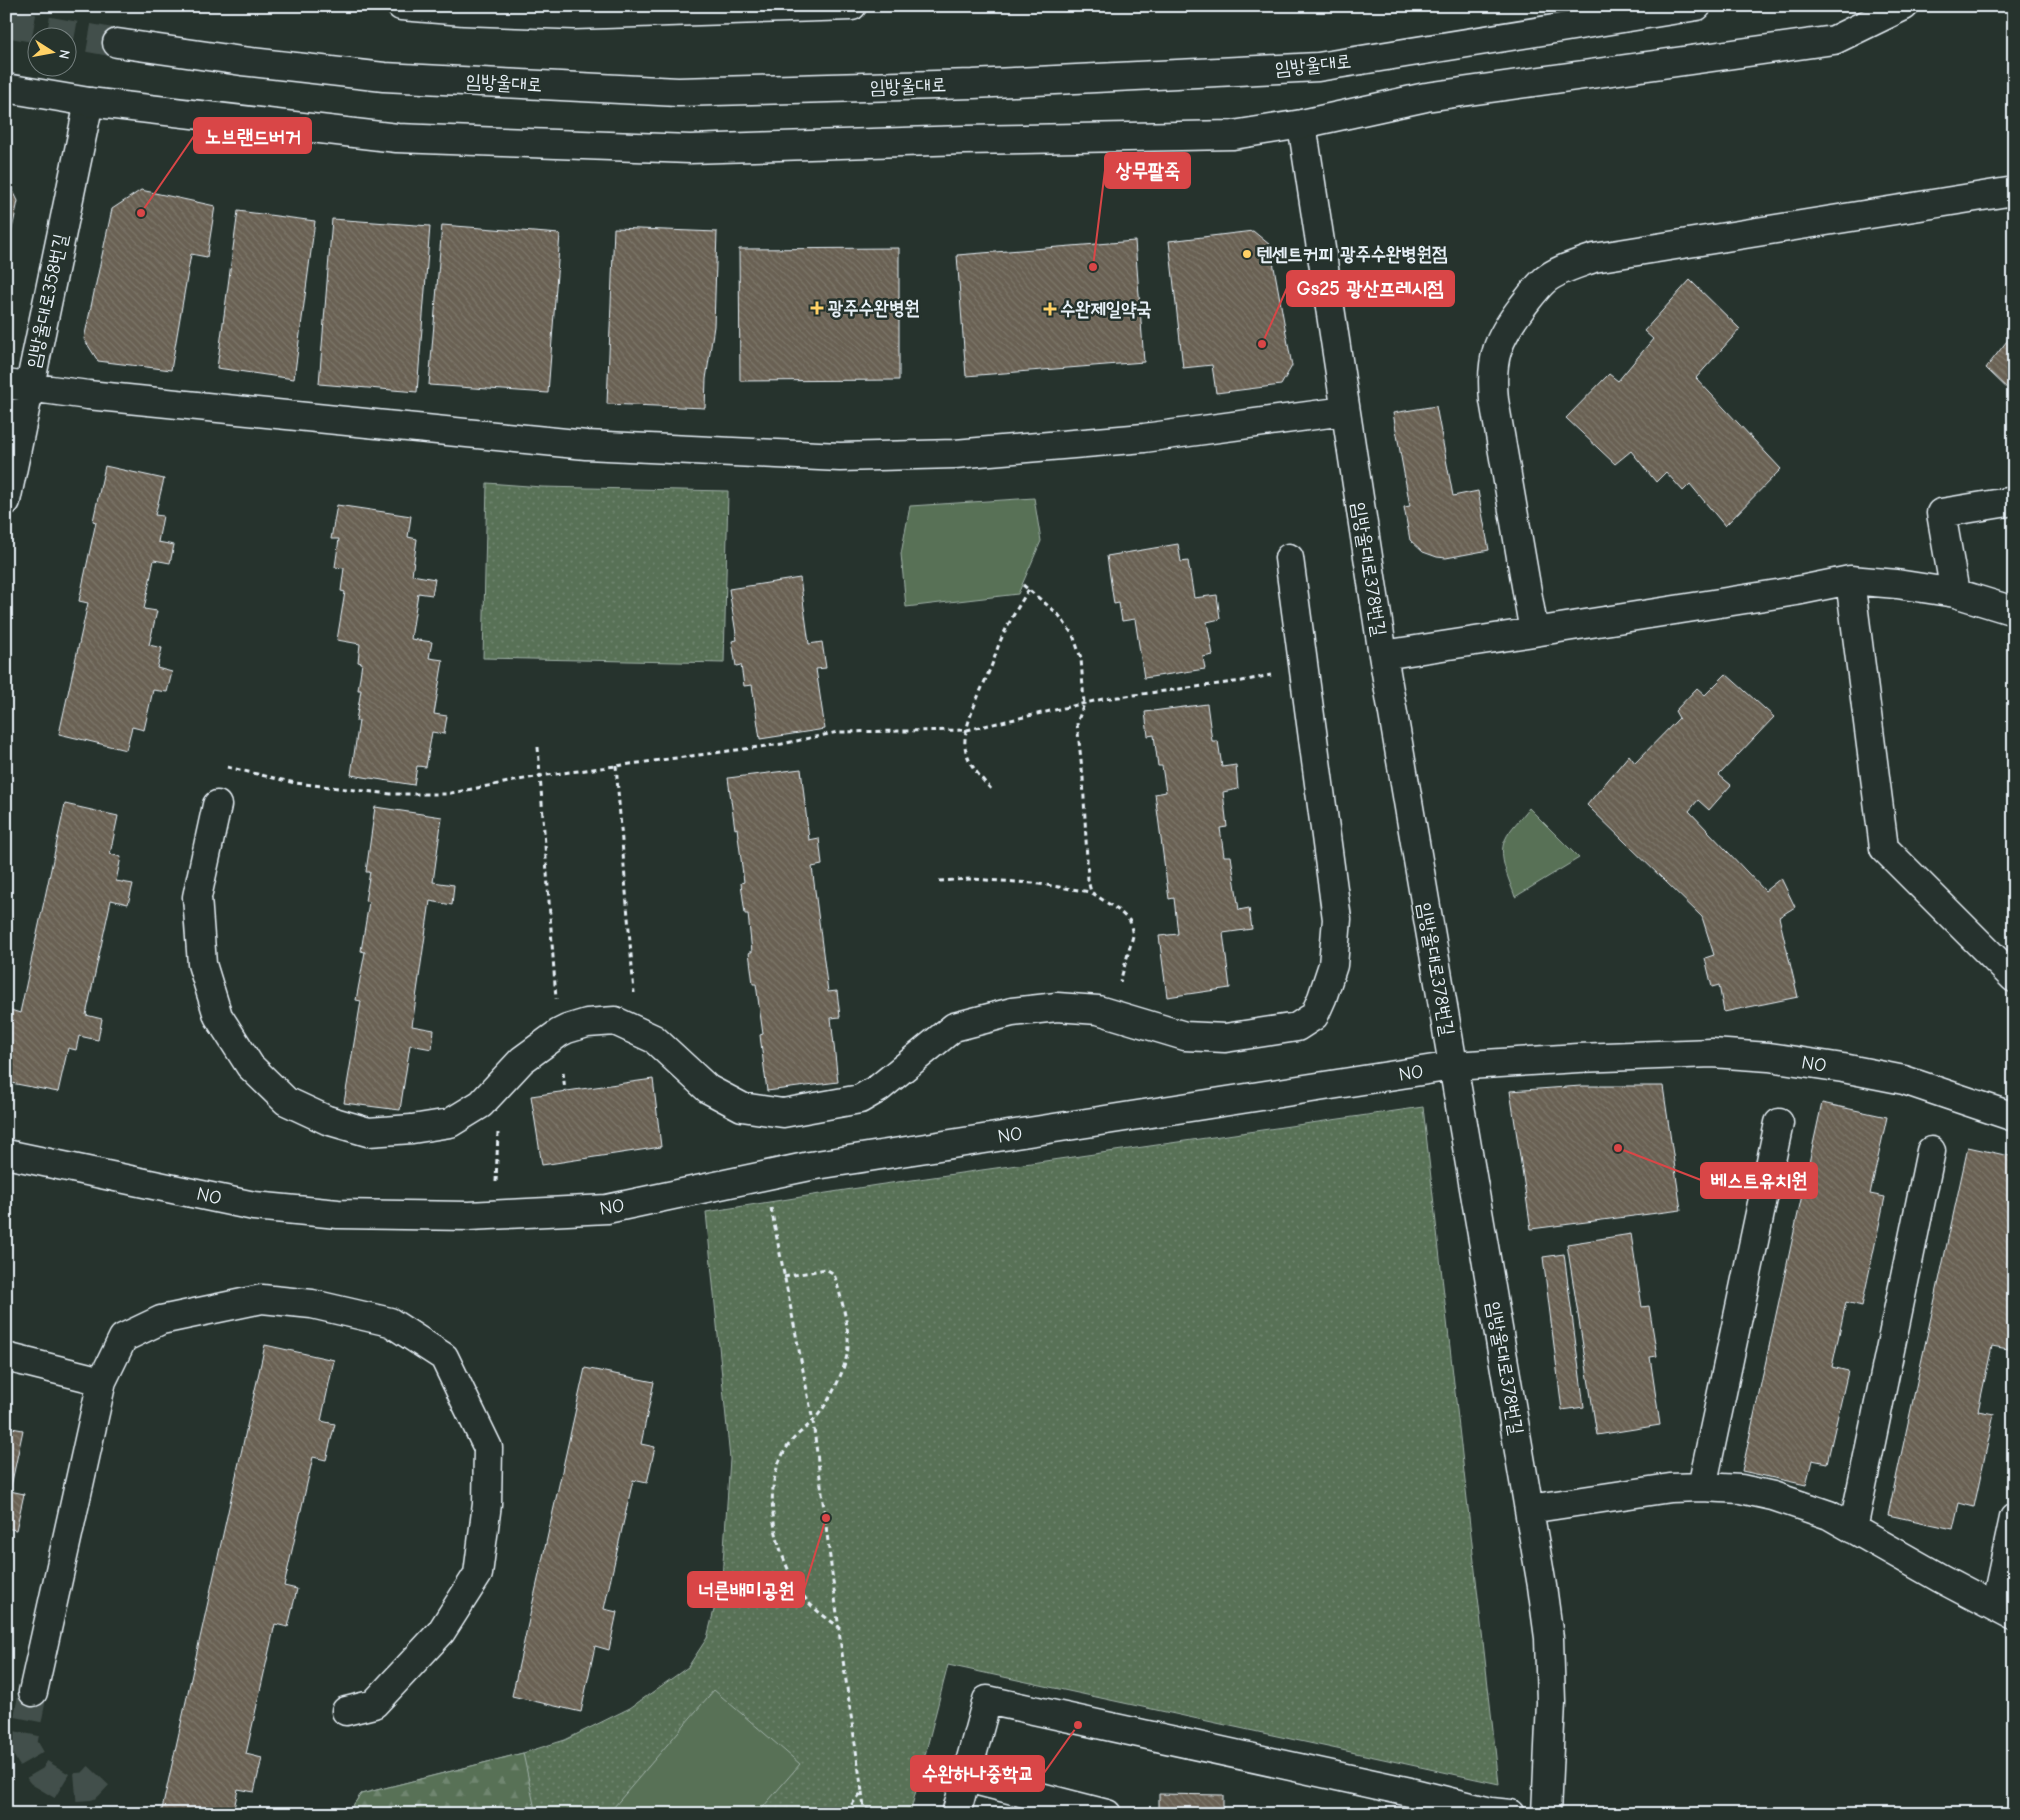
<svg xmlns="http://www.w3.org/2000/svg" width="2020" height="1820" font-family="'Comic Neue','Poor Story',sans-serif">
<defs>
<pattern id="grass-dots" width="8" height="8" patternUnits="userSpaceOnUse" patternTransform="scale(1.25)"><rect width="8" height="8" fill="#587157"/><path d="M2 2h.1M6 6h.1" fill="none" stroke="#708670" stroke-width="1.8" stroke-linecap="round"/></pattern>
<pattern id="forest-firs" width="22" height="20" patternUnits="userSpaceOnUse" patternTransform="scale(1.25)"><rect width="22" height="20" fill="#587157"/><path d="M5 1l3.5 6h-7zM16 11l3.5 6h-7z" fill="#708670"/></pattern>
<pattern id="building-back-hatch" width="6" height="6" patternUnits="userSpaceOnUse" patternTransform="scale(1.25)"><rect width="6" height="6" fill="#696152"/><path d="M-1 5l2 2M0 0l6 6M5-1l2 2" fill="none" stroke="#7e786c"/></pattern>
</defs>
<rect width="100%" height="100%" fill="#26332d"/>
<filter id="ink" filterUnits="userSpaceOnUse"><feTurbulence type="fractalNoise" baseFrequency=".02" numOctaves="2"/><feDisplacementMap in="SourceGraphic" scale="10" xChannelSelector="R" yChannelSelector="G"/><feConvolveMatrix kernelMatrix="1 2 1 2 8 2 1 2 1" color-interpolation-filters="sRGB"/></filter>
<g filter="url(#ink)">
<!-- grass -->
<path fill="url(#grass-dots)" stroke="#a0b1a8" d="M487,483l55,4 186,4 -4,172 -241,-5z
M1423,1107l76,677 -551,-119 -38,149h-563l14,-20 162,-41 42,-13 65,-32 58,-41 19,-29 15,-60 8,-119 -24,-247 171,-27z"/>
<!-- forest -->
<path fill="url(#forest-firs)" stroke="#a0b1a8" d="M523,1753l13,61h-189l14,-20z"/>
<!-- garden -->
<path fill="#587157" stroke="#a0b1a8" d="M1034,498l7,43 -23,53 -112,13 -5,-53 9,-48z
M1529,808l50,50 -64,39c-5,-16 -18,-41 -10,-57 5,-12 17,-22 24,-32z
M714,1690l86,74 -43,50h-149z"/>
<!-- building -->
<path fill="url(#building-back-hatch)" stroke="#e8f1f8" d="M6,176l12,25 -12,56z
M141,190l74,16 -8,51 -16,-3 -20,116 -73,-9 -14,-22 28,-130z
M238,211l77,10 -21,158 -77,-11z
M332,219l98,7 -13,166 -98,-8z
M442,225l118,9 -12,159 -119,-8z
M614,228l103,4 -3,94 -8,53 -1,29 -98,-4z
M1253,231l17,14 22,121 -11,19 -65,8 -4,-28 -29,3 -14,-127z
M1135,241l9,121 -178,14 -9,-121z
M899,248v132l-159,1 -1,-132z
M1690,280l50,49 -44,49 85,91 -56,57 -35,-42 -7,7 -17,-19 -10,10 -25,-31 -16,13 -49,-46 43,-44 9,7 35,-42 -9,-8z
M2014,332v63l-28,-27z
M1436,406l17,90 25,-5 11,59 -43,8 -9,-1 -14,-5 -13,-12 -6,-33 6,-1 -17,-93z
M105,466l59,13 -9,36 8,1 -5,26 16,3 -4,18 -16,-3 -10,49 13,2 -8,34 13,3 -5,20 15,4 -5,20 -14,-2 -9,40 -12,-3 -6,23 -67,-16 29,-131 -9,-2 17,-79 -3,-1z
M337,505l74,11 -3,21 9,2 -5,36 23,4 -3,16 -14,-2 -7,46 21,3 -3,16 14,2 -9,54 13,2 -3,18 -12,-2 -6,35 -9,-1 -3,19 -63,-10 8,-54h-3l5,-31h-3l4,-27 -4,-1 2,-18 -23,-4 8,-48 -4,-1 3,-23 -9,-1 4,-28h-8z
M1178,544l3,18 7,-1 6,37 23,-3 3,24 -13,3 6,33 -10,2 2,12 -61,9 -9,-59 -13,2 -3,-18 -5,1 -7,-48z
M800,578l9,66 13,-2 4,26 -10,1 9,60 -65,10 -8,-54 -8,1 -3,-21 -5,1 -4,-25 5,-1 -8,-51z
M1726,674l48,43 -55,58 12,10 -22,25 -11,-10 -9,11 76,80 16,-13 14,29 -16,10 19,80 -74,15 -5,-27 -7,2 -7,-29 9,-3 -12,-38 -115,-112 42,-50 6,8 44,-45 -4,-7 22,-23 8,7z
M1207,704l5,37h6l4,26 14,-2 2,24 -15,3 4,35 -7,1 4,28h7l8,54 10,-2 3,21 -29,4 7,55 -63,9 -8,-61 19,-2 -4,-36 -5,1 -14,-105 11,-2 -4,-26h-4l-4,-31 -6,1 -3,-24z
M801,769l8,71 10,-2 3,27 -10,2 16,125 9,-1 3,26 -9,1 7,64 -71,9 -7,-56 3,-1 -7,-50h-3l-4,-32h3l-4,-38h-3l-4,-31 3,-1 -7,-54 -2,1 -7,-51z
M65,804l53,12 -8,38 11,3 -5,24 17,3 -5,20 -17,-4 -25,115 16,4 -4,21 -19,-4 -3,14 -8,-2 -10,44 -52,-10v-52l5,-20 9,3z
M375,807l67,10 -9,65 21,3 -2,20 -22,-4 -18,125 22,4 -2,19 -22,-4 -10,65 -56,-7 17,-102 -5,-1 9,-48 -4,-1 8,-49 -4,-1 5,-29h-4z
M653,1079l8,68 -119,18 -11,-69z
M1581,1086h82l18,124 -150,19 -21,-138z
M1822,1103l65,14 -17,77 15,3 -23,109 -16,-4 -14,65 16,4 -21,92 -15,-3 -6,25 -64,-14z
M1968,1147l46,10v165l-6,27 -16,-3 -14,65 16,3 -20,93 -15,-4 -6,26 -65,-14z
M1631,1234l11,73 7,-1 8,50 -7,1 10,68 -63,10 -30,-191z
M1564,1254l20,153 -22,3 -19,-153z
M265,1345l69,15 -13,61 14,3 -9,36 -13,-3 -29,129 13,3 -9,38 -13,-3 -29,130 16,4 -8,34 -16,-3 -5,25h-72z
M585,1368l69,14 -13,62 14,3 -8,36 -14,-3 -29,129 13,3 -8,38 -14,-4 -14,66 -69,-16z
M6,1427l17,3 -13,61 14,3 -8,36 -10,-2z
M1159,1794l64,1v19h-64z"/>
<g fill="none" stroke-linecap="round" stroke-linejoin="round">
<!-- minor-tunnel -->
<path stroke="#43504b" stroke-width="28" stroke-dasharray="28 14" stroke-linecap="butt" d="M33,1692l-10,52 17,29 25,15 24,-2 16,-17"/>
<!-- major-tunnel -->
<path stroke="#43504b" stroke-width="28" stroke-dasharray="28 14" stroke-linecap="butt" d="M6,23l111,20"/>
<defs>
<path id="minor" d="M1302,124l81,531 159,931 7,52 2,64 -5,112
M6,384l82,11 498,50 254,12 115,-3 189,-16 201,-27
M6,501l83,-399
M1850,580l47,4 58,9 59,18
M1955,593l-14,-80 73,-12
M1534,632l262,-41 54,-11 34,268 130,130
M1383,655l151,-23 -40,-232c-4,-42 3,-60 28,-93 7,-9 14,-19 23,-27 13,-11 33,-16 49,-22l420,-67
M217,805l-20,92 5,67 16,52 32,50 36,35 41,19 41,12 44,-3 38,-6 31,-19 41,-44 37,-27 8,-4 20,-6 28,-2 39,18 54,50 34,18 41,6 77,-14 19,-11 75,-61 58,-15 45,-5 41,3 87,26 40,2 72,-11 17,-11 8,-18 11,-33 4,-46 -48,-361
M6,1154l248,52 84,8 131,2 138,-7 203,-43 643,-100 125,-8 134,-5 57,4 74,11 61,12 110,37
M6,1357l96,24 -69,311
M102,1381l21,-43 38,-18 101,-21 50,5 78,18 54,35 44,91 -1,56 -9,70 -37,58 -67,72 -28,7
M1702,1487l77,-364
M1529,1509l141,-21 32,-1 39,2 32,7 56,19 111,63 74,39
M1853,1529l78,-378
M1995,1607l19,-89
M966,1778l141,36
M956,1814l31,-114 423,92 81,20 19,2"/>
<path id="major" d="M401,6l63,5 110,4 278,-9
M117,43l125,18 142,16 294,15 295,-8 345,-17 379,-61
M6,88l83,14 308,36 293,11 274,-9 269,-5 69,-11 124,-27 408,-57 70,-34"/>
</defs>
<!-- minor casing -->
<use href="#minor" stroke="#e8f1f8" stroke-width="31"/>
<!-- major casing -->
<use href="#major" stroke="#e8f1f8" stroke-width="31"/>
<!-- path -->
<path stroke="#e8f1f8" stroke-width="3" stroke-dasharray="5 4" stroke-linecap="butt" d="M1023,585l35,29 15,21 8,23 3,46 -7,19 6,55 5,102 3,12 27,18 12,11 3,15 -13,46
M538,747l18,252
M616,765l18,228
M227,767l68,16 96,11h55l94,-18 242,-32 56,-12 129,-2 136,-31 139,-18 29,-6
M991,789c-11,-12 -24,-26 -26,-43 -2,-21 17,-57 25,-77 4,-8 6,-17 9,-25 8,-19 19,-37 30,-55
M939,881l32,-2 62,4 58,9
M563,1072l2,19
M496,1182l2,-49
M771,1208l42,213 28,225 21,146 -18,22
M784,1277l42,-8 8,5c7,23 19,62 12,85 -5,20 -20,49 -34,63 -7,7 -16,13 -22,21 -34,44 -14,119 18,159 9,10 22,18 32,26
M862,1792l2,16 22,6"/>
<!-- minor -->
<use href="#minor" stroke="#26332d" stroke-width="28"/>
<!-- major -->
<use href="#major" stroke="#26332d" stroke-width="28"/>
</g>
</g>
<!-- markers -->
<g fill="#ffd166" stroke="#26332d" stroke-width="2">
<circle cx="1247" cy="254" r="5"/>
<path d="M814.5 300.5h5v5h5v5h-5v5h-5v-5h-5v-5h5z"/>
<path d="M1047.5 301.5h5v5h5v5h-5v5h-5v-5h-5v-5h5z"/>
</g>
<g text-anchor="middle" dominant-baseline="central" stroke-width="5" stroke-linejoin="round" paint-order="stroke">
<!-- street labels -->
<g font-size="19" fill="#e8f1f8" stroke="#26332d">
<text transform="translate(1313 65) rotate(-6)">임방울대로</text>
<text transform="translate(504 83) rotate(3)">임방울대로</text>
<text transform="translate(908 86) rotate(-2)">임방울대로</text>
<text transform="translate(47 301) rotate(-78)">임방울대로358번길</text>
<text transform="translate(1369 569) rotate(81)">임방울대로378번길</text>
<text transform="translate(1436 969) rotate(80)">임방울대로378번길</text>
<text transform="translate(1814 1064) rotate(9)">NO</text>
<text transform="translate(1411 1073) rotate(-9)">NO</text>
<text transform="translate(1010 1135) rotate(-9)">NO</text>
<text transform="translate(209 1196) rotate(12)">NO</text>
<text transform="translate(612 1207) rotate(-9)">NO</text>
<text transform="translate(1505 1368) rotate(80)">임방울대로378번길</text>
</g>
<!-- poi labels -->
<g font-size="19" font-weight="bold" fill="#e8f1f8" stroke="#26332d" text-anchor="start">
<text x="1257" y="254">텐센트커피 광주수완병원점</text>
<text x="828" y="308">광주수완병원</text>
<text x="1060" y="309">수완제일약국</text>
</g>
</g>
<!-- callouts -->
<path fill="none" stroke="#d94647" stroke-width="2" d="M141 213L194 136M1093 267L1105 170M1262 344L1287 288M1618 1148L1701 1180M826 1518L804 1590M1078 1725L1044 1773"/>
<g fill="#d94647" stroke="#26332d" stroke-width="2">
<circle cx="141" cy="213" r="5"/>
<circle cx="1093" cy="267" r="5"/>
<circle cx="1262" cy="344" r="5"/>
<circle cx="1618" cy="1148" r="5"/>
<circle cx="826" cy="1518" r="5"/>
<circle cx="1078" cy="1725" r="5"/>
</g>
<g fill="#d94647" stroke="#d94647" stroke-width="2">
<rect x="194" y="118" width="117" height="35" rx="5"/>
<rect x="1105" y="153" width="85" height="35" rx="5"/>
<rect x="1287" y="271" width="167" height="35" rx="5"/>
<rect x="1701" y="1163" width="116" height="35" rx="5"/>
<rect x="688" y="1572" width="116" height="35" rx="5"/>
<rect x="911" y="1756" width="133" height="35" rx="5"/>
</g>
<g font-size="20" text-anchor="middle" font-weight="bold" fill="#fff">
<text x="253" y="143">노브랜드버거</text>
<text x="1148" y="177">상무팥죽</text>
<text x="1370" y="295">Gs25 광산프레시점</text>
<text x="1759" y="1187">베스트유치원</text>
<text x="746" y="1597">너른배미공원</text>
<text x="978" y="1780">수완하나중학교</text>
</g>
<!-- margin -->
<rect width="2020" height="1820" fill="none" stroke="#26332d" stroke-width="25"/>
<rect x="12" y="12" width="1995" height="1795" fill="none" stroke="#e8f1f8" stroke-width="2" filter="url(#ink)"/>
<!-- north arrow -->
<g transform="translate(52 52) rotate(101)"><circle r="24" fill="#26332d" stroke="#747f7e"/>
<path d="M0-4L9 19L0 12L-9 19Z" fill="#ffd166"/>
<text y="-8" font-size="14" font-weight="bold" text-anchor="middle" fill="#e8f1f8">N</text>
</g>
</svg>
